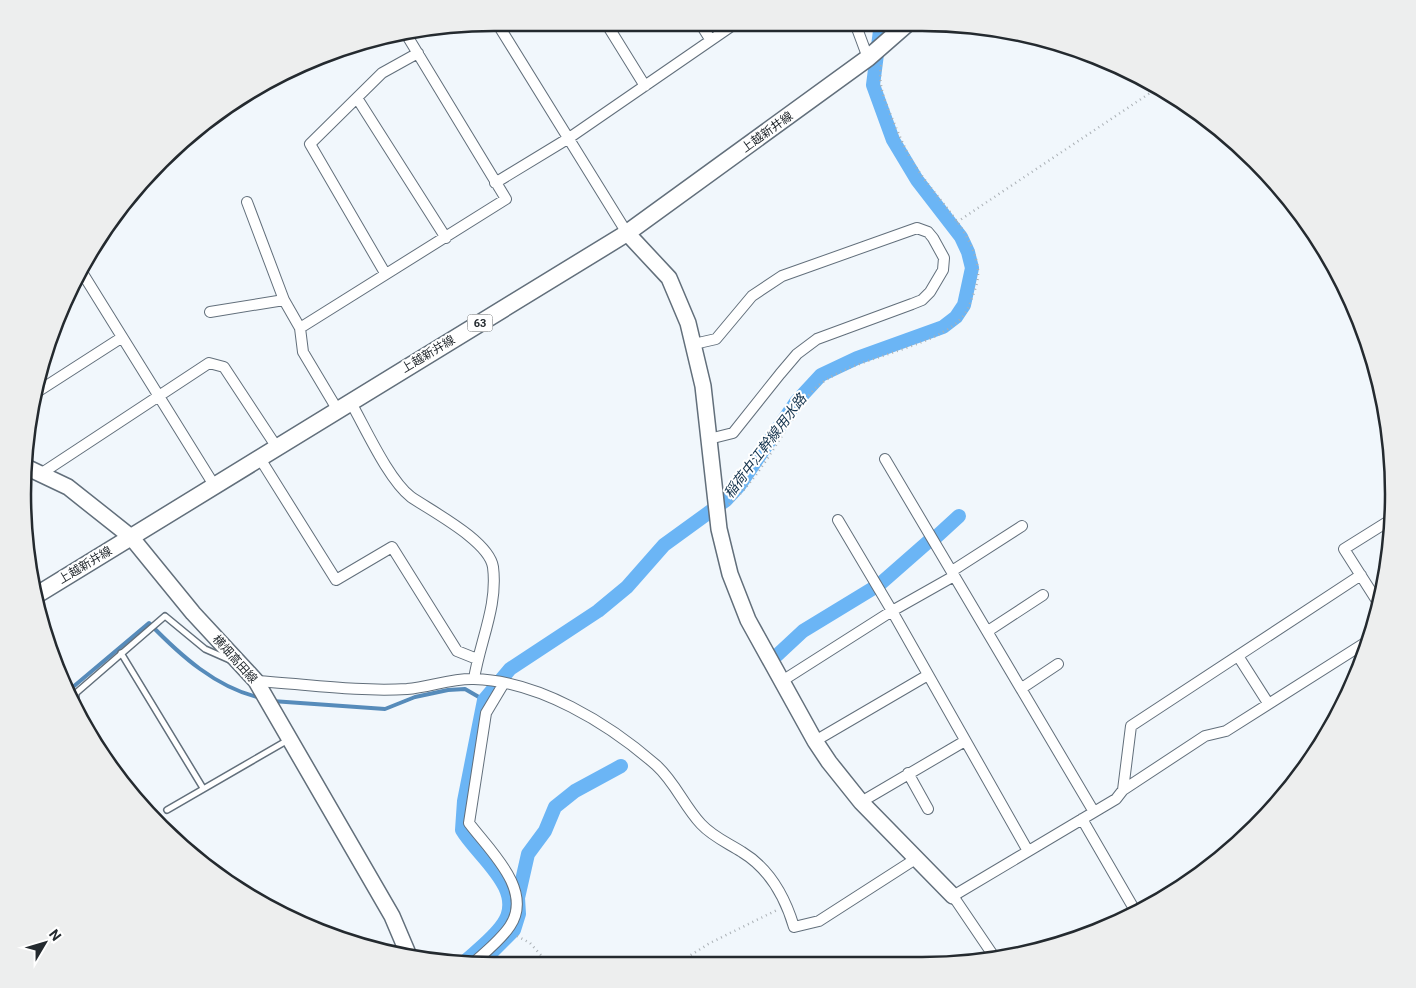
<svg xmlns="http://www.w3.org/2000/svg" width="1416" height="988" font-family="Roboto,'Noto Sans JP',sans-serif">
<rect width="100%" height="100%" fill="#f1f7fc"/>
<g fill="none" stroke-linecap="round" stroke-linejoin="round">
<!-- stream -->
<path stroke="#568bba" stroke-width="4" d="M67,692l82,-69c31,32 67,65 112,75
M272,701l113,8 30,-12 33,-7 17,-1 19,11"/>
<!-- canal -->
<path stroke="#6bb5f5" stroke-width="14" d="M935,538l24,-22
M880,584l49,-43
M774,658l29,-27 69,-42
M462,964c13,-12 31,-25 41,-40 24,-34 -26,-68 -41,-94l2,-29 20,-101 26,-31 88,-58 29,-24 37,-42 62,-45 13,-14 57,-84 25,-27 36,-17 86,-31 13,-10 8,-12 8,-37 -4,-16 -7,-15 -44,-57 -24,-40 -20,-55 8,-62
M480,964l34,-34 5,-16 -1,-16 10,-44 17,-23 10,-24 20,-16 46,-25"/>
<defs>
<path id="lane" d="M121,653l82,135
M75,708l1,-15 89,-77 40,33 25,11
M167,810l121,-70"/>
<path id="street" d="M497,23l130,210
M606,23l39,63
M700,23l10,16
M855,23l13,35
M357,98l89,140
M495,183l74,-45 167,-115
M247,202l37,98 16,28
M385,273l-75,-129 72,-71 36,-20
M83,274l131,211
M210,312l74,-12
M694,344l22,-5 36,-43 30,-20 135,-48 11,4 5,6 11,20 -1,12 -13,22 -8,8 -10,4 -95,35 -20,15 -17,20 -47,59 -24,6
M37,392l84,-54
M350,401c15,26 38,78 61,96 22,15 78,44 82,70 5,39 -13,74 -19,112
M337,409l-34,-57 -3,-24 206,-129 -100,-165
M259,457l77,123 56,-33 65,104 20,8
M885,459l209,353
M42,473l167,-110 15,4 52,79
M838,520l54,91 136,240
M952,571l70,-45
M1379,604l-35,-55 48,-30
M988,631l55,-36
M1238,656l30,47
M256,681c50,3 101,11 151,8 23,-2 45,-11 67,-10 65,2 134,44 182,86 19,17 28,41 45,59 12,13 27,19 41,28 28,17 43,45 52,75l25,-6 98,-63
M782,681l110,-70 62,-35
M1022,688l36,-24
M815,741l113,-66
M908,773l20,36
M1123,790l8,-64 230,-151
M861,802l104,-61
M1082,819l51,88
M995,958l-42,-62 163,-97 7,-9 82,-54 21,-5 142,-90
M472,964c12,-11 28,-23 38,-38 24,-36 -21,-76 -41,-103l17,-110 18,-30"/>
<path id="secondary" d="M627,233l42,45 19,45 15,63 16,143 11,45 18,46 67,121 14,21 32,40 92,94
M28,468l40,19 63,50 62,76 63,68 136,235 17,40"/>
<path id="primary" d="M35,596l592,-363 241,-175 40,-35"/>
</defs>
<!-- lane casing -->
<use href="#lane" stroke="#626f7b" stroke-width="8"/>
<!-- street casing -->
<use href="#street" stroke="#626f7b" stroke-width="12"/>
<!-- secondary casing -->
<use href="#secondary" stroke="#626f7b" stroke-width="18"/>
<!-- primary casing -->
<use href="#primary" stroke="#626f7b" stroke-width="19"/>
<!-- path -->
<path stroke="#aab0b5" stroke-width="2.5" stroke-dasharray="1 4" stroke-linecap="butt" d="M957,222l202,-135
M729,504c28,-23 47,-61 68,-91 6,-9 12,-20 21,-27 36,-32 135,-38 151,-80 4,-11 10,-24 9,-36 -4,-39 -42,-71 -62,-103 -11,-16 -17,-33 -25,-51 -7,-18 -13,-31 -10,-51
M517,936l13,7 19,21
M678,963l32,-20 67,-33"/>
<!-- lane -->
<use href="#lane" stroke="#fff" stroke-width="5"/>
<!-- street -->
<use href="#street" stroke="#fff" stroke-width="10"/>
<!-- secondary -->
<use href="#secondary" stroke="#fff" stroke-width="15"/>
<!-- primary -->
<use href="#primary" stroke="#fff" stroke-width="16"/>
</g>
<g text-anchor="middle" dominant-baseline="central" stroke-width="4" stroke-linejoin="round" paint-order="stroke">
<!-- shield labels -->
<rect fill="#fff" stroke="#666a6d" stroke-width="1" x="467.5" y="314.5" width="25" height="17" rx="4"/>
<g font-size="11" font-weight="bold" fill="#242a2f">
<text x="480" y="323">63</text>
</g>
<!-- street labels -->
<g font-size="12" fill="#242a2f" stroke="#fff">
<text transform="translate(767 132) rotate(-36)">上越新井線</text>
<text transform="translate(428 354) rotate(-31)">上越新井線</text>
<text transform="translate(85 565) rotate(-31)">上越新井線</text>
<text transform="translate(235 659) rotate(48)">横畑高田線</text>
</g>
<!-- water labels -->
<g font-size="14" font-style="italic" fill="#14334d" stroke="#fff">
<text transform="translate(765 446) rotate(-53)">稲荷中江幹線用水路</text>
</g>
</g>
<!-- crop -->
<path d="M0 0H1416V988H0ZM494 31H922A463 463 0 0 1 1385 494V494A463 463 0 0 1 922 957H494A463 463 0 0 1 31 494V494A463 463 0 0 1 494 31Z" fill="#edeeee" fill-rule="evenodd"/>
<path fill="none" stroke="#242a2f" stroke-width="2.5" d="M494 31H922A463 463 0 0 1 1385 494V494A463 463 0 0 1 922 957H494A463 463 0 0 1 31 494V494A463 463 0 0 1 494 31Z"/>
<!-- north arrow -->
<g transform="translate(45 943) rotate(52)" stroke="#ffffff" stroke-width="4" paint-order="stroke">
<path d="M0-4L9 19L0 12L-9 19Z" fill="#242a2f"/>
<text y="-8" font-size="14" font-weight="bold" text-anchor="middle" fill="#242a2f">N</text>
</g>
</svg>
